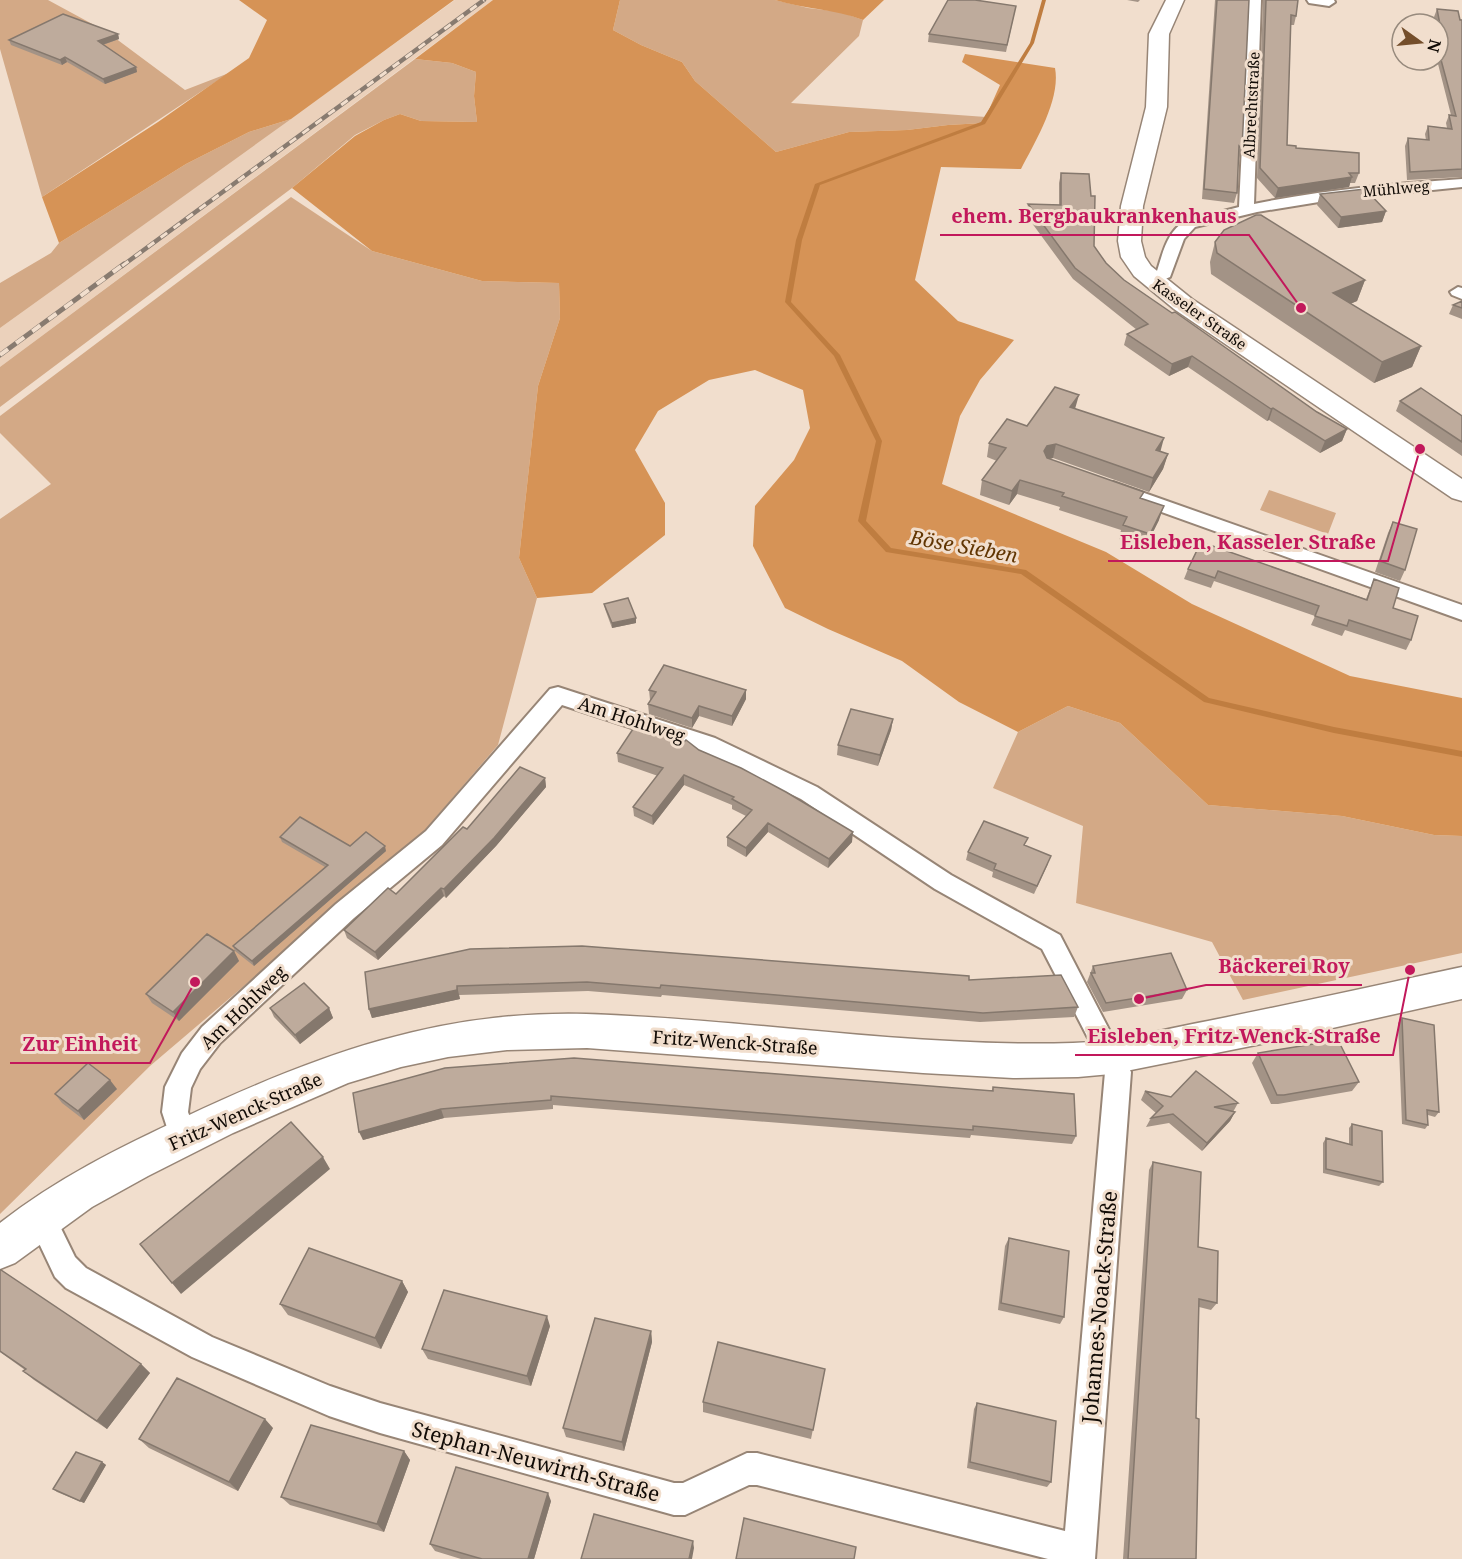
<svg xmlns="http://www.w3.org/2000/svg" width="1462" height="1559" font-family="'Noto Serif',serif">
<rect width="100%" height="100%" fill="#f1decd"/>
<!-- built -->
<path fill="#ebd1bb" d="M455,0h38l-493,367v-39z"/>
<!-- green -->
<path fill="#d3a986" d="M0,0h48l59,32 78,58 44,-17 -187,124 -42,-148z
M620,0h155l33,8 33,4 22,8 -4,16 -68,67 195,14 -3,6 -35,2 -41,5 -58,2 -73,20 -81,-71 -13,-19 -41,-17 -28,-15z
M415,59l37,4 24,9 -2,24 3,26 -56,-1 -21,-7 -16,6 -29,15 -63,53 -292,219v-40z
M291,119l-291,209v-45l51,-30 8,-10 127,-79 63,-32z
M291,197l81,54 110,30 77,2 1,35 -22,68 -19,172 18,40 -39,147 -79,92 -269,229 -150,148v-695l51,-35 -51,-51v-17z
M1269,490l67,23 -8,21 -68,-24z
M1068,706l52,17 88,82 134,11 92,19 28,1v117l-219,47 -31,-58 -136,-39 7,-77 -90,-38 25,-56z"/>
<!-- forest -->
<path fill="#d69356" d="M239,0h215l-163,119 -42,13 -63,32 -127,79 -17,-46 116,-75 91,-64 18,-38z
M493,0h127l-7,30 28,15 41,17 13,19 81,71 73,-20 58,-2 41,-5 35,-2 17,-38 -38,-23 3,-8 90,14c6,31 -20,74 -34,101l-80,-2 -26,113 43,41 56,19 -34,40 -20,36 -18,68 164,68 86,52 158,72 112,22v138l-28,-1 -92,-19 -134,-11 -88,-82 -52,-17 -50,26 -59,-30 -57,-41 -74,-32 -43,-21 -32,-62 2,-40 39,-46 16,-32 -7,-38 -48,-20 -46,10 -51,31 -23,39 30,53v32l-73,58 -55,5 -18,-40 19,-172 22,-68 -1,-35 -77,-2 -110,-30 -80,-63 63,-52 29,-16 16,-6 21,7 56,1 -3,-26 2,-24 -24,-9 -37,-4z
M775,0h109l-21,20c-29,-11 -58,-11 -88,-20z"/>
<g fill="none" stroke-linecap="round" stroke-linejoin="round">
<!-- stream -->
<path fill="#bf7d40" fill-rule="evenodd" d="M1042,0h4l-12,43 -49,81 -165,61 -18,55 -11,62 49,53 42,86 -16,80 25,27 135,22 183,128 125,29 128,24v6l-128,-24 -130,-31 -183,-128 -135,-22 -28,-31 18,-80 -42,-85 -49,-54 11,-62 19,-56 166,-62 49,-79z"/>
<defs>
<path id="minor" d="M1249,0h12l-7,204c68,-14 138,-20 208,-25v8l-137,14 -68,11 -62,15 -11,12 -14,38 -19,8 -6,-2 -2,-3 14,-9c6,-19 10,-39 28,-50l54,-14z
M1307,0h27l1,2 -6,4 -20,-3z
M1458,287l4,1v11l-10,-4 -2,-3z
M1113,482l349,123v15l-356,-128 -2,-4 2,-4z
M558,687l157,51 102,49 134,88 109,60 71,137 -36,487h-47l-291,-74h-8l-64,30h-11l-294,-82 -51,-17 -137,-59 -126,-69 -11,-11 -28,-59 4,-10 10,-4 10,4 24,49 11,11 126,69 118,49 50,17 294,80h9l64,-30h10l308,78 40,-459 -3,-7 -60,-116 -107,-60 -134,-90 -102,-49 -137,-45 -120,140 -88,73 -134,125 -20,26 -9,19 -3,24 9,25 -4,9 -10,4 -10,-4 -11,-34 3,-25 17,-34 20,-26 134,-123 90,-73 124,-142z"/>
<path id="secondary" d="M1166,0h18l-15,34 -2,73 -24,99 -2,35 4,16 6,9 41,33 270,180v22l-10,-3 -278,-189 -40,-33 -13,-19 -3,-16 3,-35 25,-99 3,-73z
M1462,967v32l-201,45 -150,30 -33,3 -65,1 -90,-5 -336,-25 -80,2 -59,7 -47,10 -53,16 -115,50 -85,43 -56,31 -77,56 -15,6v-46c56,-44 120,-76 185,-106 132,-62 253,-107 401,-103 163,5 325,34 487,29 46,-1 91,-14 135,-22 85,-17 170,-36 254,-54z"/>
</defs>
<!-- minor casing -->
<use href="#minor" stroke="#978576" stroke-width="4"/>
<!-- secondary casing -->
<use href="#secondary" stroke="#978576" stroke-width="3"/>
<!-- minor -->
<use href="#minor" fill="#fff" fill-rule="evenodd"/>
<!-- secondary -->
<use href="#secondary" fill="#fff" fill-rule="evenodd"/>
<defs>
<path id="rail-far1" d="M122,266l362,-266"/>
<path id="rail" d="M0,355l124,-91"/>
</defs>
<!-- rail-far1 casing -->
<use href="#rail-far1" stroke="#887b70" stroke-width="4.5"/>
<!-- rail casing -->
<use href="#rail" stroke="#887b70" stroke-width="5"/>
<!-- rail-far1 -->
<use href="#rail-far1" stroke="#f1decd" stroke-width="3" stroke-dasharray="8" stroke-linecap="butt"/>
<!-- rail -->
<use href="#rail" stroke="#f1decd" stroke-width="4" stroke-dasharray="10" stroke-linecap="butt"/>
</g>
<!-- wall -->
<path fill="#a39386" d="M1127,0h13l-2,2z
M1215,0h34l-7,149 -3,10h-1l-1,34 -3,10 -32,-4z
M1263,0h35l-2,16 -2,9h-4l-3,120 72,28 -4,10h-5l-1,4 -74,11 -18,-20z
M1016,6l-10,46 -78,-10 1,-8z
M1437,9l25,11v157l-55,3 -2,-34 3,-8 18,2 -1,-6 3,-8 19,2 -1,-5 3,-8h2l-14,-55h1v-36h-2l-2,-7z
M118,34l1,5 -16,6 33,22 1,5 -32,12 -38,-22 -5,3 -51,-20 -2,-5z
M1061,173l33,73 12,17 18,17 48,33 145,99 30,17 -5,12 -22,12 -51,-33 -2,1 -79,-54 -19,9 -45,-31 3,-11 10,-4 -64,-51 -47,-64 2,-11 31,1v-22z
M1320,194l66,17 -4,11 -44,6 -21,-23z
M1215,242l150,38 -8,21 -7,3 71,42 -9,21 -38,16 -163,-109 -1,-12z
M1462,301v18l-13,-5 4,-9z
M1400,401l62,15v40l-66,-45z
M1075,409l85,43 8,2 -5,15 -14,23 -96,-34 -3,1 92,40 17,21 -14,28 -26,-9 2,-9 -62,-20 1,-3 -43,-13 -8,11 -29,-10 2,-15 15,-19 -10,-4 2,-14 38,-17z
M1393,522l12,48 -5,11 -25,-9 13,-39z
M1201,542l165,57 8,-20 19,29 18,32 -5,10 -61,-20 -3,6 -31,-11 4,-9 -101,-35 -3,7 -27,-9 4,-10z
M604,604l32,14v5l-24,5 -7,-19z
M649,690h97v9l-14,27 -33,-10 -7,12 -43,-14 -1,-10 3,-4h-1z
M893,719l-2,11 -13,36 -41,-11 1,-10z
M682,743l17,7 153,92 -24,26 -60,-36 -22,25 -19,-11v-9l19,-21 -14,-7v-4l-48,-20 -31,40 -19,-9 -1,-9 25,-31 -40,-14 -1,-9z
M545,778l1,9 -50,59 -50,52 -2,-2 -66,64 -31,-22 -3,-8 52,-36 71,-65z
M280,837l106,14 -132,115 -19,-15 -2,-5 92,-79 -43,-25z
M1026,846l22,18 -14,30 -42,-17 1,-5 -27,-12 2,-8z
M470,949l499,31 109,27 -4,10 -94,5 -318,-27 -1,2 -73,-6 -129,4 1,4 -88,19 -3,-9z
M234,951l5,10 -60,60 -27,-18 -6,-9z
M1093,966l94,24 -5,9 -79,13 -16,-30z
M270,1008h59l4,10 -33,26 -26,-27z
M1402,1018l37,94 -4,5 -7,-2v10l-3,4 -23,-5 -4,-101z
M1258,1053l101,29 -7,9 -74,13h-7l-19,-41z
M993,1087l83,49 -4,8 -101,-9 -1,3 -417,-33v4l-109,9 -81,22 -10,-47 639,-3z
M117,1089l-33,31 -22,-17 -7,-9z
M1145,1091l26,6 67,6 -5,9h2l-5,9 -28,30 -33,-28 -23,4 5,-9 5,-5 -15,-13z
M1352,1124l31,58 -4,4 -56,-13v-30l3,-5 23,6v-16z
M1153,1162l45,85 19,56 -6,7 -12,-3 -3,111v141h-73l26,-389z
M1009,1238l55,79 -4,7 -62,-14 7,-64z
M0,1270l141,94 9,9 -43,56 -73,-49 -11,-9 2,-1 -25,-18z
M402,1281l6,11 -27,57 -93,-34 -8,-11z
M550,1326l-19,60 -103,-27 -6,-10z
M651,1331l1,11 -28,109 -58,-14 -3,-9z
M825,1369l-14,70 -108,-27v-10z
M977,1403l74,79 -4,5 -80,-19 7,-59z
M273,1428l-35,63 -89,-43 -10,-9z
M404,1451l6,9 -26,72 -94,-27 -9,-8z
M102,1462l4,3 -22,38 -27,-11 -4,-3z
M551,1501l-17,58h-73l-26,-8 -5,-7z"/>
<!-- shaded-wall -->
<path fill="#85786d" d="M118,34l1,5 -20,7 -1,-5z
M65,57l2,5 -5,3 -2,-5z
M136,67l1,5 -32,12 -2,-5z
M1352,177l-3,10 -74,11 3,-10z
M1386,211l-4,11 -44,6 3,-11z
M1365,280l-8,21 -31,13 7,-21z
M1421,346l-9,21 -38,16 8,-21z
M1192,356l-4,11 -19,9 3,-12z
M1079,395l-4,14 -5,-2z
M1273,408l-4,12 -2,1 4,-12z
M1347,429l-5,12 -22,12 5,-12z
M1164,438l-4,15 -4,-3z
M1056,444l-3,14 -9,2v-9l3,-5z
M1168,454l-5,15 -14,23 4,-14z
M1020,480l-3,14 -8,11 3,-14z
M1164,506l-5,14 -14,28 5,-14z
M636,618v5l-24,5v-5z
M746,690v9l-14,27v-10z
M699,706v10l-7,12v-10z
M893,719l-2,11 -13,36 2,-11z
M684,775v10l-31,40 -1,-9z
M545,778l1,9 -50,59 -50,52 -2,-9z
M768,823v9l-22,25v-9z
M853,832l-1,10 -24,26 1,-9z
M385,846l1,5 -132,115 -2,-5z
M441,888l3,8 -66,64 -3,-8z
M234,951l5,10 -60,60 -6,-9z
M457,986l3,13 -88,19 -3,-9z
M329,1008l4,10 -33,26 -5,-9z
M110,1080l7,9 -33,31 -6,-9z
M441,1109l3,9 -81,22 -4,-8z
M1235,1112l-5,9 -28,30 5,-8z
M323,1157l7,12 -149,125 -9,-11z
M402,1281l6,11 -27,57 -6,-11z
M547,1316l3,10 -19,60 -4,-10z
M651,1331l1,11 -28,109 -2,-9z
M141,1364l9,9 -43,56 -10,-8z
M265,1419l8,9 -35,63 -9,-9z
M404,1451l6,9 -26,72 -7,-8z
M102,1462l4,3 -22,38 -4,-2z
M548,1493l3,8 -17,58h-6z
M693,1541l1,7 -2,11h-3z"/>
<!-- building -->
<path fill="#beab9c" stroke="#85786d" stroke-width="1.5" d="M948,0h27l41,6 -9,39 -78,-11z
M1217,0h32l-7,149 -3,-3 -2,47 -33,-4z
M1266,0h32l-2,16 -5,-1 -4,130 9,1v2l63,5v20h-10l3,4 -74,11 -18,-20z
M1437,9l21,2 2,9h2v149l-52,3 -2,-34 21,2 -1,-14 24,3 -3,-14 7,1 -16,-60 -2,-21h4z
M63,14l55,20 -20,7 38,26 -33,12 -38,-22 -5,3 -51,-20z
M1061,173l28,1 2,22h4l-1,50 12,17 18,17 48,33 3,-1 142,100 30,17 -22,12 -52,-33 -2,1 -79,-53 -20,8 -45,-30 21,-10 -73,-56 -47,-64 33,1z
M1365,189l21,22 -45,6 -21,-23z
M1256,215h5l104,65 -32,13 88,53 -39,16 -165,-109 -2,-11 9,-12z
M1462,301v7l-9,-3z
M1055,387l24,8 -9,12 94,31 -8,12 12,4 -15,24 -97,-34 -9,2 -3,5 3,7 97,34 -4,6 24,8 -14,28 -27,-9 4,-8 -65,-21 2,-3 -44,-13 -8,11 -30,-11 24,-32 -17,-5 18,-24 20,7z
M1421,388l41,28v26l-62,-41z
M1393,522l24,7 -12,41 -25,-9z
M1201,542l166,58 7,-21 25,9 -6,20 25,8 -7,24 -62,-20 -2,6 -32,-10 4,-10 -101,-35 -3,7 -27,-9z
M628,598l8,20 -24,5 -8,-19z
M664,665l82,25 -14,26 -33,-10 -7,12 -44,-14 8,-12 -7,-2z
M851,709l42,10 -13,36 -42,-10z
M637,723l44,14 -2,5 4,1 3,-3 13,10 42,18 45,24 67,40 -24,27 -61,-36 -22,25 -19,-11 25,-27 -20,-11 2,-2 -50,-22 -32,41 -19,-9 30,-39 -46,-15z
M520,767l25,11 -51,60 -50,51 -3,-1 -66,64 -31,-22 44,-42 8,6 67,-67 4,2z
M300,817l50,29 16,-14 19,14 -133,115 -19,-15 95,-81 -48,-28z
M984,821l44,17 -4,7 27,11 -14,30 -43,-17 2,-5 -28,-12z
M207,934l27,17 -61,61 -27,-18z
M582,946l387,30v4l92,-5 17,32 -95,6 -322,-28 -1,3 -73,-6 -130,4v4l-88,19 -4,-37 105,-23z
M1171,953l16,37 -81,13 -15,-30h4l-2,-7z
M304,983l25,25 -34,27 -25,-27z
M1402,1018l32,7 5,87 -12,-2 1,15 -22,-5z
M1338,1040l21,42 -75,13h-7l-19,-42z
M574,1058l419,33v-4l81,7 2,42 -103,-10v4l-422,-34v4l-110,9 -82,23 -6,-39 92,-25z
M88,1063l22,17 -32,31 -23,-17z
M1196,1071l42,32 -24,4 21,5 -28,31 -34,-29 -22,4 12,-12 -18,-15 26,6z
M291,1122l32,35 -151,126 -32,-39z
M1352,1124l30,7 1,51 -57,-13v-31l26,7z
M1153,1162l48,10 -3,75 20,4 -1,52 -18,-4 -3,119 3,1 -3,140h-68z
M1009,1238l60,13 -5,66 -63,-14z
M309,1248l93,33 -27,57 -95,-34z
M0,1270h1l140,94 -44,57 -74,-50 3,-2 -26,-18z
M444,1290l103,26 -20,60 -105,-27z
M595,1318l56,13 -29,111 -59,-14z
M718,1342l107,27 -12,61 -110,-28z
M177,1378l88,41 -36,63 -90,-43z
M977,1403l79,18 -5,61 -81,-20z
M311,1425l93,26 -27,73 -96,-27z
M76,1452l26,10 -22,39 -27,-12z
M456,1467l92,26 -20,66h-46l-52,-15z
M594,1514l99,27 -4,18h-108z
M744,1518l112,29 -2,12h-118z"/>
<g text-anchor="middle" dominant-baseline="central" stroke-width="6" stroke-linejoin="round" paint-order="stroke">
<!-- far-street labels -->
<g font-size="15" fill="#110b06" stroke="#f1decd">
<text transform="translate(1251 105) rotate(-87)">Albrechtstraße</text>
<text transform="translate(1396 188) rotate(-5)">Mühlweg</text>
<text transform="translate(1200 314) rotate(35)">Kasseler Straße</text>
</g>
<!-- street labels -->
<g font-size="18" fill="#110b06" stroke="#f1decd">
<text transform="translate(632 719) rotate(18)">Am Hohlweg</text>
<text transform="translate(243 1007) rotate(-44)">Am Hohlweg</text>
<text transform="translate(735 1042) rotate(4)">Fritz-Wenck-Straße</text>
<text transform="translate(245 1111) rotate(-24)">Fritz-Wenck-Straße</text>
</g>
<!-- water labels -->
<g font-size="20" font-style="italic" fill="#613502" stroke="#f1decd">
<text transform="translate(964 546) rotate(10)">Böse Sieben</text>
</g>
<!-- near-street labels -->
<g font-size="21" fill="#110b06" stroke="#f1decd">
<text transform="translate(1099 1307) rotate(-85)">Johannes-Noack-Straße</text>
<text transform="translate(536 1461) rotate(15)">Stephan-Neuwirth-Straße</text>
</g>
</g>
<!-- callouts -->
<path fill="none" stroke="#c2185b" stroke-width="2" d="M1301 308L1249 235H940M1420 449L1388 561H1108M1139 999L1206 985H1362M1410 970L1393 1055H1075M195 982L150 1063H10"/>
<g fill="#c2185b" stroke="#f1decd" stroke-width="2">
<circle cx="1301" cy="308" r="6"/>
<circle cx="1420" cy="449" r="6"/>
<circle cx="1139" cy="999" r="6"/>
<circle cx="1410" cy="970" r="6"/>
<circle cx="195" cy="982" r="6"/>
</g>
<g font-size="20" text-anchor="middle" font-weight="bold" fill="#c2185b" stroke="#f1decd" stroke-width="6" stroke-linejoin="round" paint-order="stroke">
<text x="1094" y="223">ehem. Bergbaukrankenhaus</text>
<text x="1248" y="549">Eisleben, Kasseler Straße</text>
<text x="1284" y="973">Bäckerei Roy</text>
<text x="1234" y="1043">Eisleben, Fritz-Wenck-Straße</text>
<text x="80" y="1051">Zur Einheit</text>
</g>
<!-- north arrow -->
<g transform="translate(1420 42) rotate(105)"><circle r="28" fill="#f1decd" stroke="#978a7d" stroke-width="1.5"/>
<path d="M0-4.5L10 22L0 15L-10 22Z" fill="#744e2b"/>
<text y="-9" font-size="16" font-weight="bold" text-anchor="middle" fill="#110b06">N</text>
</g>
</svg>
